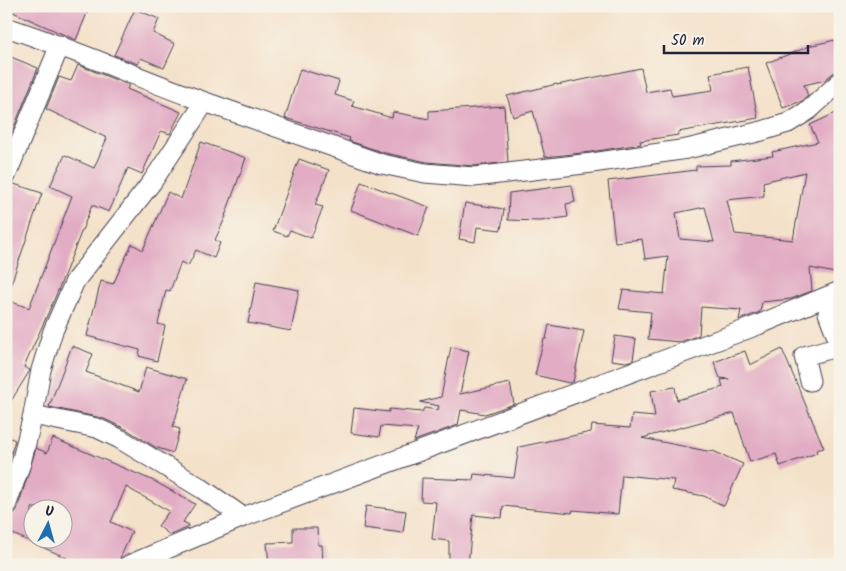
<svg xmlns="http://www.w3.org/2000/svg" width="846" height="571" font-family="Kalam,sans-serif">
<rect width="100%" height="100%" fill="#f7f3e8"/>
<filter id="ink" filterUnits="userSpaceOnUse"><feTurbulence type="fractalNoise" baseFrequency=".02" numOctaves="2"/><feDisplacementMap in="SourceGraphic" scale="10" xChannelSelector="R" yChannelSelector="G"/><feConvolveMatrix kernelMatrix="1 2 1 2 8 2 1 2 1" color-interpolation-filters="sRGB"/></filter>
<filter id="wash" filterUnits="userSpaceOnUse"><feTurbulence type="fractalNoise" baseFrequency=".0096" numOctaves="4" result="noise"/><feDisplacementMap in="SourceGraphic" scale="20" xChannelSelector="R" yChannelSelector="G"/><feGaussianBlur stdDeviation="1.12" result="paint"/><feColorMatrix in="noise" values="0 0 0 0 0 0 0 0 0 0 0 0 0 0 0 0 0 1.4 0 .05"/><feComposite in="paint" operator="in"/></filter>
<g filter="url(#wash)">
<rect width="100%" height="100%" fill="#f4e1c9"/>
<g id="blocks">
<!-- building -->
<path fill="#e2acc4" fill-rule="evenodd" d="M6,6h84l-14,34 -70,-31z
M135,9l24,10 -6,14 22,11 -11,24 -23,-10 -3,6 -24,-9z
M835,40l5,21v10l-7,2 -8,7 -21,5 4,11 -6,5 -19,7 -17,-45 42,-16v-1z
M6,55l32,13 -28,69 -4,-1z
M78,65l51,20 -2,4 54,23 -11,22 -9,-3 -19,43 -14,-6 -19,44 -17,-7 -35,88 -33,74 6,3 -1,2 -23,37v-109l23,8 43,-112 -22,-10 15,-31 29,13 13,-30 -61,-29 13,-32 12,4z
M748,67l10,51 -80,14v3l-38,6 1,3 -50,8 -46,5 -12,-46 -20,6 -6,-21 50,-12v1l84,-17 5,24 24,-4 2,8 41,-6 -3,-16z
M300,69l39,12 -4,14 19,6 -2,5 40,12 1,-6 36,7v-8l75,-5 4,56 -34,4 -47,-4 -42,-9 -36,-12 1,-3 -65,-20z
M840,111v163l-30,-6 2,23 -21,8 -29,3 -2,10 -21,8 2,-10 -40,-3 -2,28 -19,7 -32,-3 3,-27 -32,-3 4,-19 41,4 4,-38 -23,3 -3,-20 -27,3 -7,-61 88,-11v-4l35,-1v-4l42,-5 -1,-4 46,-10 -8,-17zM805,172l-12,68 -58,-6 -8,-34 37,-4 -1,-14zM705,207l9,35 -34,-3 -4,-26z
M201,142l45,16 -21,58h1l-11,24 5,3 -6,15 -18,-8 -8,16 -7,-4 -11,29 -4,-1 -8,34 7,2 -8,35 -18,-5 1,-6 -53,-14 14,-55 12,3 19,-40 11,6 25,-58 13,7z
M299,159l30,11 -14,35 8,2 -12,31 -21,-8 -3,6 -14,-5z
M361,182l68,25 -11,29 -67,-26z
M14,184l28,9 -33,97 -3,-1v-102z
M572,185l3,17 -9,2 2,13 -28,4 -32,-1 1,-27z
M465,203l39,6 -3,21 -24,-3 -2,15 -16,-3z
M256,282l43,8 -8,41 -43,-8z
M549,325l35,6 -11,51 -4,1 -34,-8 9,-36h2z
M615,336l21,3 -3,21 -7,2 -15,-2z
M72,346l21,8 -7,18 53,20 7,-25 41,12 -14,48 7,2 -7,24 -18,-6 -29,-18 -24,-11 -53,-11z
M451,347l18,4 -9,43 50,-11 4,21 -29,10 -24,-4 -3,15 -44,16 4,-12 -37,-3 -2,11 -28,-4 3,-25 35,4v-3l33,3 2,-4 14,2 1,-4 -19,-4 21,-5z
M782,349l42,99 -8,2 1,3 -37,13 -4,-12 -26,8 -16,-49 -92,25 70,14 1,-1 30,13 -19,42 -20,-10 -32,-6 2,-10 -52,-5 -4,39 -45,-4 -1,3 -69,-7 -1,12 -29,-3 -5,50h-19v-24l-17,-2 4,-37 -15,-1 1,-23 51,2 1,-6 40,4 5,-31 72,-15 1,-7 38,3 2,-13 23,2 -4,-26 24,-4 2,13 46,-13 -2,-7 8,-1 -9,-1 -6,-16 31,-11 5,14z
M6,436l9,4 -9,31z
M53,438l101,43 41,23 -12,18 6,3 -2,3 -17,7 -12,-9 11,-15 -43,-24 -15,35 21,10 -15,33h-53l3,-7 -61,-27v-14l7,-2 4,-5 19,-62 11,5zM32,508h30v30h-30z
M366,506l40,5 -3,22 -40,-5z
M293,528h24l1,17h4l1,20h-54l-2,-22 26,-1z"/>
</g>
</g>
<g filter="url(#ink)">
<use href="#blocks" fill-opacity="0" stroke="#423f50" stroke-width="1"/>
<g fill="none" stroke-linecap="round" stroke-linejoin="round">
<defs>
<path id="street" d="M6,27c68,22 132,51 199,75
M6,176l54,-131
M840,309l-12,4 12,32
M810,381l-6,-25 36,-10
M33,415l64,13 23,11 81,49 42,29
M6,506l15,-43 12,-48 8,-45 12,-39 22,-50 77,-99 53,-80 177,62 43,9 49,4 118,-14 95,-14 75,-18 26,-8 21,-13 31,-28
M129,565l114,-48 515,-192 82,-34"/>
</defs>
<!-- street casing -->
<use href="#street" stroke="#423f50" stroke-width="21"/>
<!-- street -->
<use href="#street" stroke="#fff" stroke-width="19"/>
</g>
</g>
<!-- margin -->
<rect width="846" height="571" fill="none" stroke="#f7f3e8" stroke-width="25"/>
<!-- north arrow -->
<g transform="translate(48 524) rotate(6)"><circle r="24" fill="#f7f3e8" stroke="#a29fa3"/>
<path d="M0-4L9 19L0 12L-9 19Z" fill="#1f6fb2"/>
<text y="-8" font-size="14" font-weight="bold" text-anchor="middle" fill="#22223b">U</text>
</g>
<!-- scale -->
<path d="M664 45v8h144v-8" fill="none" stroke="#22223b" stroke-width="2.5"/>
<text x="671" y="45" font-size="15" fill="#22223b" stroke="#f7f3e8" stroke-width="4" paint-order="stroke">50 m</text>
</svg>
